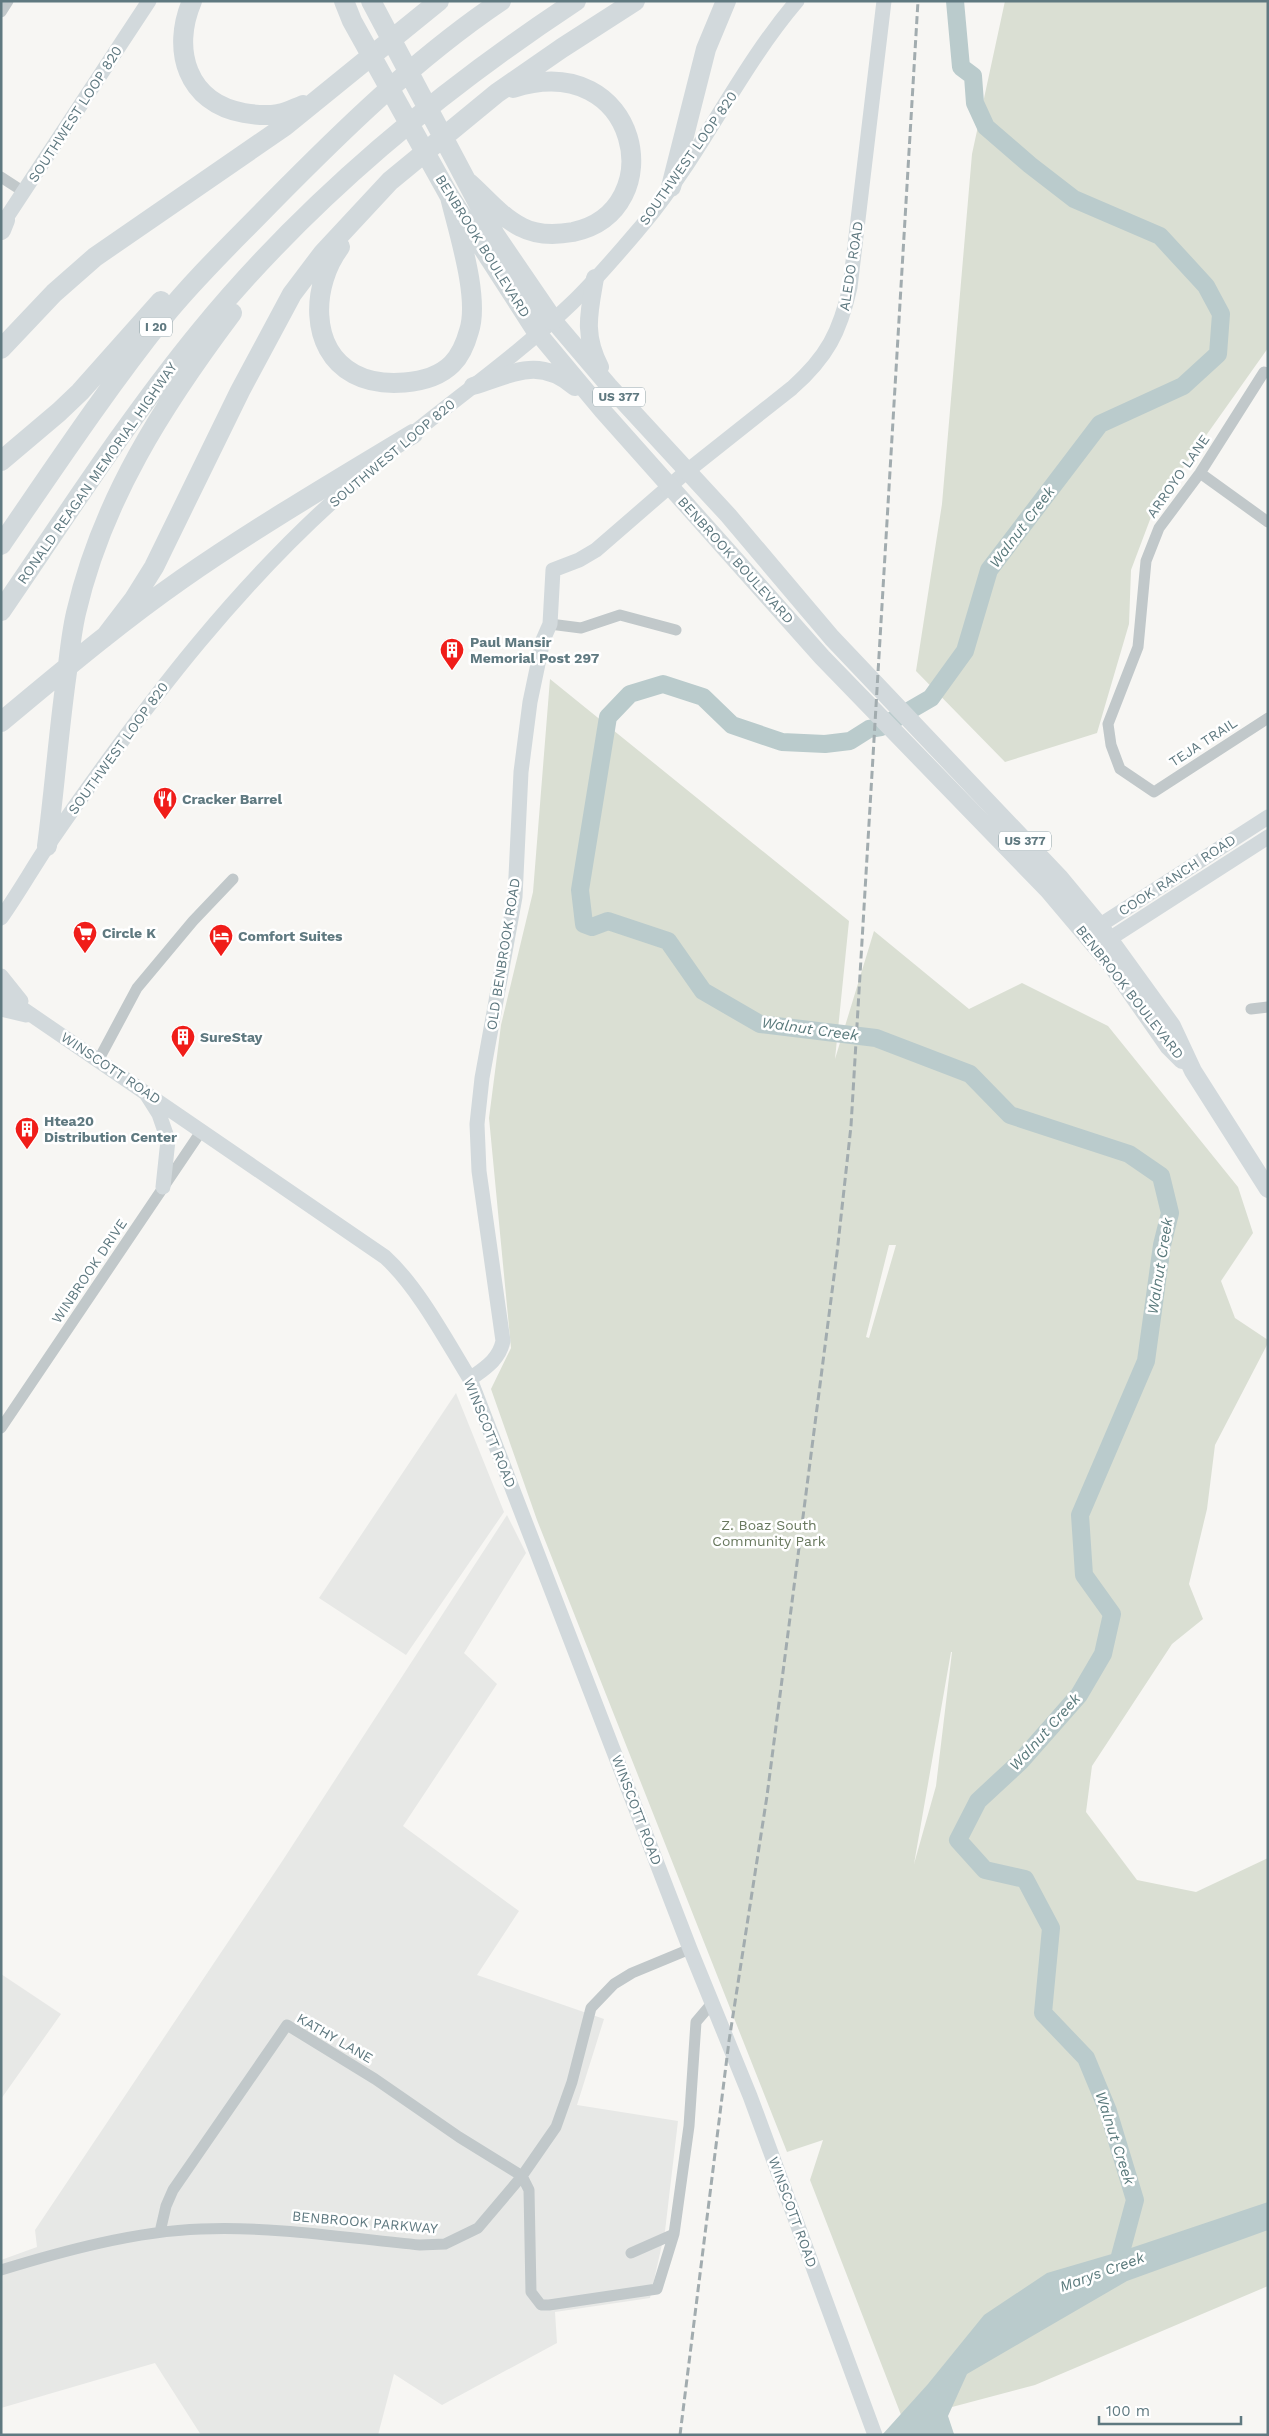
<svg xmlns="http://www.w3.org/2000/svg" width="1269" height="2436" font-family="'Work Sans',sans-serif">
<rect width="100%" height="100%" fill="#f7f6f3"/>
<!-- built -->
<path fill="#e7e8e6" d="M456,1393l48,119 -98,143 -87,-57z
M507,1515l19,38 -62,100 33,31 -94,142 116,85 -42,64 127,44 -27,86 101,16 -13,110 -15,67 -95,14 2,31 -115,62 -48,-31 -16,61h-177l-46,-72 -154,45v-148l36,-13 -2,-17 246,-367z
M1,1974l60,40 -60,85z"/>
<!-- green -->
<path fill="#dadfd3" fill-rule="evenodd" d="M1005,1h263v347l-114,161 -23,61 -2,54 -32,109 -92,29 -89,-91 26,-167 30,-350z
M550,679l299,242 -14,138 39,-128 95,78 53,-26 86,43 130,161 15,46 -32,48 14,37 33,22v3l-53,102 -8,64 -18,75 14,35 -31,25 -80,122 -6,46 51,68 59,12 72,-34v428l-233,99 -132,35 -93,-240 13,-40 -36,12 -250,-632 -46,-131 20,-41 -22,-230 12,-93 32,-133zM889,1245h7l-27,93 -3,-1zM952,1652l-16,134 -22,78 37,-212z"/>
<!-- water -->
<path fill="#bacbcc" d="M1268,2202v28l-141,51 -160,93 -19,42 6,18 -72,1 46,-51 56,-69 63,-42 75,-22z"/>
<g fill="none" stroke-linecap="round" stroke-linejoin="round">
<!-- river -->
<path stroke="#bacbcc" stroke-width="18" d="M955,1l6,66 12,9 2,27 11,24 44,38 44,34 86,37 46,50 15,28 -3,40 -35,32 -83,38 -111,146 -24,81 -34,47 -50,29 -12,2 -19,12 -25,3 -43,-2 -50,-17 -29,-28 -40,-13 -33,10 -22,23 -28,173 4,34 8,3 16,-6 60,20 35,50 57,33 116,14 94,36 40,41 119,39 32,22 9,37 -8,32 -16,116 -66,154 4,60 28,39 -9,40 -24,41 -59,67 -42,39 -20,39 27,30 40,9 26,49 -8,85 43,45 22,53 27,89 -18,67"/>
<!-- street -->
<path stroke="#c1c8ca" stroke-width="11" d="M1,12l7,-11
M1,177l23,15
M1268,373l-4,-1 -64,101 -41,55 -13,33 -8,86 -30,77 3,21 9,24 34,23 114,-74
M1200,473l68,49
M550,624l31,4 39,-13 56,15
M1251,1009l17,-2
M99,1059l38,-71 56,-67 40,-42
M1,1428l201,-298
M160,2232l6,-26 7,-16 114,-165 88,54 84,58 63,39 7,14 2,102 10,13h8l108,-16 17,-55
M631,2253l43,-19 15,-108 7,-104 17,-20
M1,2270c62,-19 135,-39 200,-41 73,-3 146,9 219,16l25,-1 33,-16 44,-52 34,-49 16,-45 19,-74 23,-24 18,-11 58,-24"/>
<!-- secondary -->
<path stroke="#d2d9dc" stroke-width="15" d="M1,226l148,-225
M405,440c55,-45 115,-87 167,-137 26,-25 50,-54 73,-81 57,-69 94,-153 152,-221
M1,918c17,-24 31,-49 47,-73 96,-139 197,-274 328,-381
M1091,931l177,-114
M1100,945l168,-108
M1,976l20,25
M1,994l384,263c33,30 61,83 85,122l220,570 60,147 125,339
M1,1009l25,6
M147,1095l12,19 9,26 -5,47
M470,1379c15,-11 29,-19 33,-38l-24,-170 -2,-47 5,-46 33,-181 6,-125 9,-70 13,-62 7,-16 3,-54 26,-10 17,-10 90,-78 106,-84c35,-31 48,-56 58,-101l34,-286"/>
<!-- primary -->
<path stroke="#d2d9dc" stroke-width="18" d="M595,278c-6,35 -12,56 5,89
M553,320l56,66 119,129 104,123 228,240 39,47 73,101 21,45 75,118
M537,332l65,78 220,247 226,233 65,77 56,80 13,13
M473,386c40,-12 65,-30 102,1"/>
<!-- highway -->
<path stroke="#d2d9dc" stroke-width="20" d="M192,1c-21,49 -5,102 52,112 11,2 23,3 34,1 9,-1 17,-6 25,-9
M344,1l8,20 98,176 87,135
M371,1l124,234 58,85
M469,183c16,14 32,34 52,44 15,8 35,8 52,5 99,-21 67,-184 -60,-144
M671,187l35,-138 20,-48
M1,230l4,-10
M340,247c-28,37 -32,102 14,127 26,14 76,12 98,-10 8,-8 14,-22 17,-33 11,-33 -11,-100 -19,-134
M1,349l53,-56 41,-36 190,-131 154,-125
M1,461l58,-49 21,-20 81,-91
M1,545c53,-77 104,-154 162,-227 32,-40 70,-76 106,-113 72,-73 146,-146 232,-204
M1,611c65,-95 127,-192 200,-281 105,-128 237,-238 375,-329
M105,637l29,-38 20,-32 86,-176 52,-97 31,-41 67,-72 107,-88 65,-45 73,-47
M1,722c59,-49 118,-99 181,-143 75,-52 153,-98 231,-145
M47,846c8,-60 12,-121 21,-181 2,-17 4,-35 8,-52 26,-113 87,-208 156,-300"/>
<!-- rail -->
<path stroke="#a2acaf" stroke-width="3" stroke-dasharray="8 4" stroke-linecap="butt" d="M680,2435l49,-394 38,-245 70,-543 14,-127 67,-1125"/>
</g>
<!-- icons -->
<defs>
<symbol id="building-pin" viewBox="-11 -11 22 30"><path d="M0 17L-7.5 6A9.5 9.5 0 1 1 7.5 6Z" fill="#f01d19" stroke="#fff"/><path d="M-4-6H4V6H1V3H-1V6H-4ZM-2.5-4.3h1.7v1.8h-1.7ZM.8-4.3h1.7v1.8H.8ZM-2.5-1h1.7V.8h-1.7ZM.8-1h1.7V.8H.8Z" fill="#fff"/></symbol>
<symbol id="restaurant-pin" viewBox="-11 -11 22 30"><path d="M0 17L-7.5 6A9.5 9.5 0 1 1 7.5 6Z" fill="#f01d19" stroke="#fff"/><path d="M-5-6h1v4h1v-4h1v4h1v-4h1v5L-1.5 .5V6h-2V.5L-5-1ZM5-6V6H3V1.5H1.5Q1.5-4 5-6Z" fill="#fff"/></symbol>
<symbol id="supermarket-pin" viewBox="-11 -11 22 30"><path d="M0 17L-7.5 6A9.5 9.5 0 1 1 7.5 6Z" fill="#f01d19" stroke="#fff"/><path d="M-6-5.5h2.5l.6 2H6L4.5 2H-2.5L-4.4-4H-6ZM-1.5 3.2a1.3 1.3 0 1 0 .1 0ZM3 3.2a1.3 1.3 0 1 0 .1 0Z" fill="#fff"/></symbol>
<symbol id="hotel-pin" viewBox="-11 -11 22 30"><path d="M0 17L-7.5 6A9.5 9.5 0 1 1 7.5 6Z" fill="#f01d19" stroke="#fff"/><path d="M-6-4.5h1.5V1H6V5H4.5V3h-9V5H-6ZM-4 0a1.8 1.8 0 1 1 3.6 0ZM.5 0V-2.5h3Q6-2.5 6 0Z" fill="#fff"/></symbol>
</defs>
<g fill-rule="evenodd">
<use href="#building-pin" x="438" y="636" width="28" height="38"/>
<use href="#restaurant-pin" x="151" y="785" width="28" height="38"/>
<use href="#supermarket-pin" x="71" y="919" width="28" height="38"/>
<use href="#hotel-pin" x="207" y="922" width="28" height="38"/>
<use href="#building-pin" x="169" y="1023" width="28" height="38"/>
<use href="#building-pin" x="13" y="1115" width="28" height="38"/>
</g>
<g text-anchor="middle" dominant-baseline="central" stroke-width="5" stroke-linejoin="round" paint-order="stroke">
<!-- shield labels -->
<g fill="#fff" stroke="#8fa1a6" stroke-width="1">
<rect x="140" y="317.5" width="32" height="19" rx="4"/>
<rect x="593" y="387.5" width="52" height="19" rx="4"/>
<rect x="999" y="831.5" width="52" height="19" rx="4"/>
</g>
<g font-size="12" font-weight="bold" fill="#5f7980">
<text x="156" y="327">I 20</text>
<text x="619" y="397">US 377</text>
<text x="1025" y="841">US 377</text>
</g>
<!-- street labels -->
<g font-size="14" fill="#5f7980" stroke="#fff">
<text transform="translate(75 114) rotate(-57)">SOUTHWEST LOOP 820</text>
<text transform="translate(688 158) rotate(-55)">SOUTHWEST LOOP 820</text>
<text transform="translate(483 246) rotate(58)">BENBROOK BOULEVARD</text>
<text transform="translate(851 266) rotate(-81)">ALEDO ROAD</text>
<text transform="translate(392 453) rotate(-40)">SOUTHWEST LOOP 820</text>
<text transform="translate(97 473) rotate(-55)">RONALD REAGAN MEMORIAL HIGHWAY</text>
<text transform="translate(1178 476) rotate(-55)">ARROYO LANE</text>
<text transform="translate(736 560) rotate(48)">BENBROOK BOULEVARD</text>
<text transform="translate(1203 742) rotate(-33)">TEJA TRAIL</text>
<text transform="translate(118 748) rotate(-54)">SOUTHWEST LOOP 820</text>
<text transform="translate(1177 875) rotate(-33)">COOK RANCH ROAD</text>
<text transform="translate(503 954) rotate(-81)">OLD BENBROOK ROAD</text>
<text transform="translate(1130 992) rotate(52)">BENBROOK BOULEVARD</text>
<text transform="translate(111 1068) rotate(34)">WINSCOTT ROAD</text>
<text transform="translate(89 1271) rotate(-56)">WINBROOK DRIVE</text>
<text transform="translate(490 1433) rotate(68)">WINSCOTT ROAD</text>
<text transform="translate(637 1810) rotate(69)">WINSCOTT ROAD</text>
<text transform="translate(335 2038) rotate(30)">KATHY LANE</text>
<text transform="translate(793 2212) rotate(70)">WINSCOTT ROAD</text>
<text transform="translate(365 2222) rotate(5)">BENBROOK PARKWAY</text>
</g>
<!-- poi labels -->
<g font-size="14" font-weight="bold" fill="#5f7980" stroke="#fff" text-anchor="start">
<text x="470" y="642">Paul Mansir<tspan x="470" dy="16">Memorial Post 297</tspan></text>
<text x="182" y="799">Cracker Barrel</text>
<text x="102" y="933">Circle K</text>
<text x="238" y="936">Comfort Suites</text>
<text x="200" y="1037">SureStay</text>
<text x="44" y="1121">Htea20<tspan x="44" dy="16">Distribution Center</tspan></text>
</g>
<!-- park labels -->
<g font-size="14" fill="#68785e" stroke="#fff">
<text x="769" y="1525">Z. Boaz South<tspan x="769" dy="16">Community Park</tspan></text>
</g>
<!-- water labels -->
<g font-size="15" font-style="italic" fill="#5a7a7c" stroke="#fff">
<text transform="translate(1022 527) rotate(-53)">Walnut Creek</text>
<text transform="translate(810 1029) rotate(8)">Walnut Creek</text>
<text transform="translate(1160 1266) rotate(-81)">Walnut Creek</text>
<text transform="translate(1045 1732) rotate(-48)">Walnut Creek</text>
<text transform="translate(1115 2138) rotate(72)">Walnut Creek</text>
<text transform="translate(1102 2272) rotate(-20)">Marys Creek</text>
</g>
</g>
<!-- border -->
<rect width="1269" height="2436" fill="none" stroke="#5f7980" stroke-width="5"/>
<!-- scale -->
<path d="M1099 2416v8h142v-8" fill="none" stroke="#5f7980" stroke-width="2.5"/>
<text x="1106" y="2416" font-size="15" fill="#5f7980" stroke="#ffffff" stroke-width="4" paint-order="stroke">100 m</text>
</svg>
